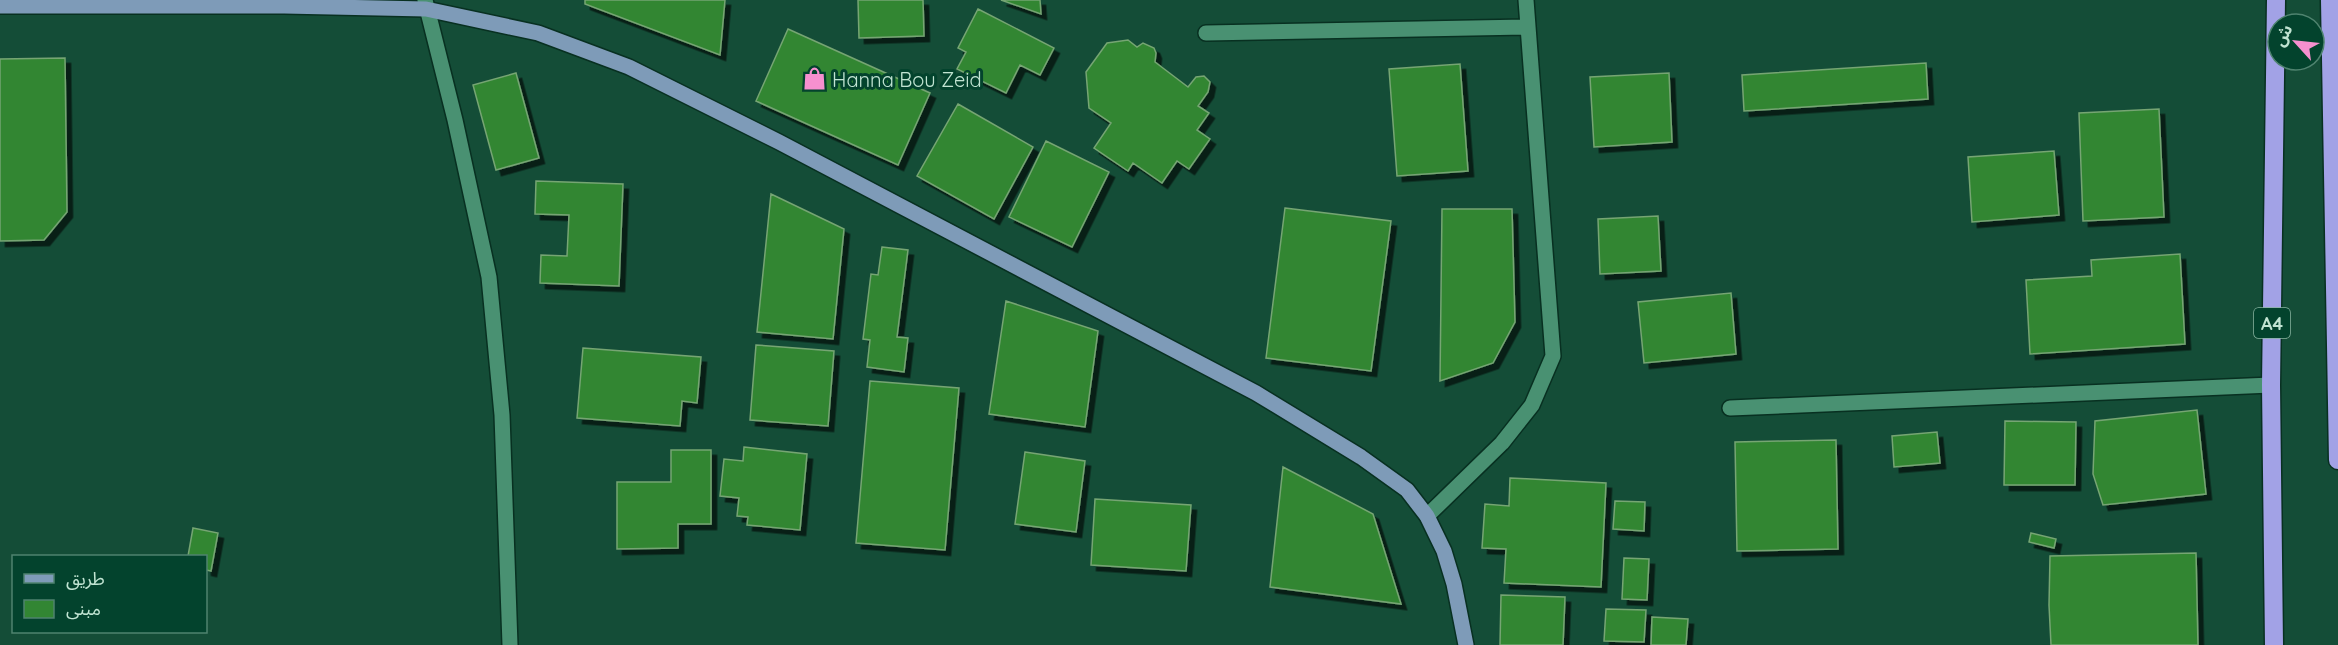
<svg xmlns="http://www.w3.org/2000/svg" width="2338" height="645" font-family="Quicksand,'Noto Sans Arabic',sans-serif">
<defs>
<filter id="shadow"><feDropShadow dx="5.5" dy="5.5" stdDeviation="0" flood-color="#0009"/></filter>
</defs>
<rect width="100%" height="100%" fill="#144d37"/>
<!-- building -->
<path fill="#328633" stroke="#76a573" stroke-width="1.5" filter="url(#shadow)" d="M585,0h140l-5,55 -135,-51z
M858,0h65l1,36 -65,2z
M1001,0h39l1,14z
M978,9l76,39 -14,27 -20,-10 -14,28 -49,-24 9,-17 -8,-4z
M788,29l142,64 -32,72 -142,-64z
M1128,40l9,7 6,-4 11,5 2,5 -1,9 33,25 8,-10 8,-1 6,6 -2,10 -10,14 11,7 -12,17 13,9 -21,30 -12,-8 -15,22 -29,-20 -5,8 -34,-23 17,-25 -22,-15 -3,-36 21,-29z
M65,58l2,154 -23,28 -44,1v-182z
M1926,63l2,36 -184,12 -2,-36z
M1460,64l8,107 -71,5 -8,-107z
M516,73l23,85 -43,12 -23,-85z
M1669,73l3,69 -78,5 -4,-70z
M958,104l75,43 -39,72 -77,-43z
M2159,109l5,108 -81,4 -4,-108z
M1046,141l63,31 -37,75 -63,-30z
M2054,151l5,64 -87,7 -4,-65z
M536,181l87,3 -4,102 -79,-3 1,-28 26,1 2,-41 -34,-1z
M771,194l73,35 -11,110 -76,-7z
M1285,208l106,13 -20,150 -105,-13z
M1442,209h70l3,113 -22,41 -53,18z
M1658,216l3,55 -61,3 -2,-55z
M882,247l26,3 -11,87 11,1 -4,34 -37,-5 3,-27 -7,-1 8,-65 7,1z
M2180,254l5,90 -155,10 -4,-74 66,-4 -1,-16z
M1731,293l5,61 -92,9 -6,-61z
M1006,301l92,30 -13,96 -96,-13z
M756,345l78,6 -6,75 -78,-6z
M583,348l118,9 -4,46 -15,-2 -2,25 -103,-8z
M870,381l89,7 -14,162 -89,-7z
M2197,410l9,84 -103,11 -10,-31 2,-53z
M2005,421l71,1 -1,63h-71z
M1937,432l3,31 -46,4 -2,-31z
M1836,440l2,109 -101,2 -2,-109z
M744,447l63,7 -7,76 -53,-5 1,-8 -11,-1 2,-18 -19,-2 4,-37 19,2z
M671,450h40v74h-33v24l-61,1v-67h54z
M1025,452l60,9 -9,71 -61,-8z
M1283,467l90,47 28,90 -131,-17z
M1510,478l96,5 -5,104 -97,-4 2,-34 -24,-1 3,-44 24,2z
M1095,499l96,6 -5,66 -95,-6z
M1615,501l30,1 -1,29 -31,-2z
M193,528l25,5 -7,38 -5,-1v-14h-18z
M2031,533l25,6 -2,9 -25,-6z
M2196,553l2,92h-147l-2,-40 1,-49z
M1624,558l25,1 -2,41 -25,-1z
M1501,595l64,2 -2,48h-63z
M1606,609l40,1 -2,32 -40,-1z
M1652,617l36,2 -2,26h-35z"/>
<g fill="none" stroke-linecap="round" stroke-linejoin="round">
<defs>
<path id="minor" d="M425,0l30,120 34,157 13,138 8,230
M1206,33l321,-6
M1730,408l541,-23
M1427,516l75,-73 30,-38 21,-49 -27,-356"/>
<path id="major" d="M0,6h284l142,3 112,24 91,34 150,75 477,251 105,64 46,33 20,26 17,35 10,33 12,61"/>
<path id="highway" d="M2330,0l8,460
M2274,645l-3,-260 5,-385"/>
</defs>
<!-- minor casing -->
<use href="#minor" stroke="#083021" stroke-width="18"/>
<!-- major casing -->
<use href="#major" stroke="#083021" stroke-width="18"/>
<!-- highway casing -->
<use href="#highway" stroke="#083021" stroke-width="21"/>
<!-- minor -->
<use href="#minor" stroke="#499172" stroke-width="15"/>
<!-- major -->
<use href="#major" stroke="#7e9bb8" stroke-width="15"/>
<!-- highway -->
<use href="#highway" stroke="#a2a2e6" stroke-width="18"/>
</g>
<!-- icons -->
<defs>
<symbol id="shop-bare" viewBox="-9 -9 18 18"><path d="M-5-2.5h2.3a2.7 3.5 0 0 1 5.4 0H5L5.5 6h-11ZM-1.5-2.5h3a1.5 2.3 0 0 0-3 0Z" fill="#f690cf" stroke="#03432d" stroke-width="2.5" paint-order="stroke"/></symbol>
</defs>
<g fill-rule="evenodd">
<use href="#shop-bare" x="798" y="62" width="33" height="33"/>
</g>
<g text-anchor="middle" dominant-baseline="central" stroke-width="6" stroke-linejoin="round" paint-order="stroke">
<!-- shield labels -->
<rect fill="#03432d" stroke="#88b4a0" stroke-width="1.5" x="2254" y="308" width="36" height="30" rx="4.5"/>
<g font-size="18" font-weight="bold" fill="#c1e4d2">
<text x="2272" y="323">A4</text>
</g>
<!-- poi labels -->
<g font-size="20" fill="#c1e4d2" stroke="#03432d" text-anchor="start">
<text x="832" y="79">Hanna Bou Zeid</text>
</g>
</g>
<!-- legend -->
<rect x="12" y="555" width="195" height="78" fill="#03432d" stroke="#4f836f" stroke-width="1.5"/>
<rect x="24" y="574" width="30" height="9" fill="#7e9bb8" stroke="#4f836f" stroke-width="1.5"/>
<text x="66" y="585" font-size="18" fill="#c1e4d2">طريق</text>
<rect x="24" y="600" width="30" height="18" fill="#328633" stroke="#4f836f" stroke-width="1.5"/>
<text x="66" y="615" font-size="18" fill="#c1e4d2">مبنى</text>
<!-- north arrow -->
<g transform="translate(2296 42) rotate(297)"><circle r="28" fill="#03432d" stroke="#4f836f" stroke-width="1.5"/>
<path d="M0-4.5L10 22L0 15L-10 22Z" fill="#f690cf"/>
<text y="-9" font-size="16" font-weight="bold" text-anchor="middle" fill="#c1e4d2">ش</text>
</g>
</svg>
